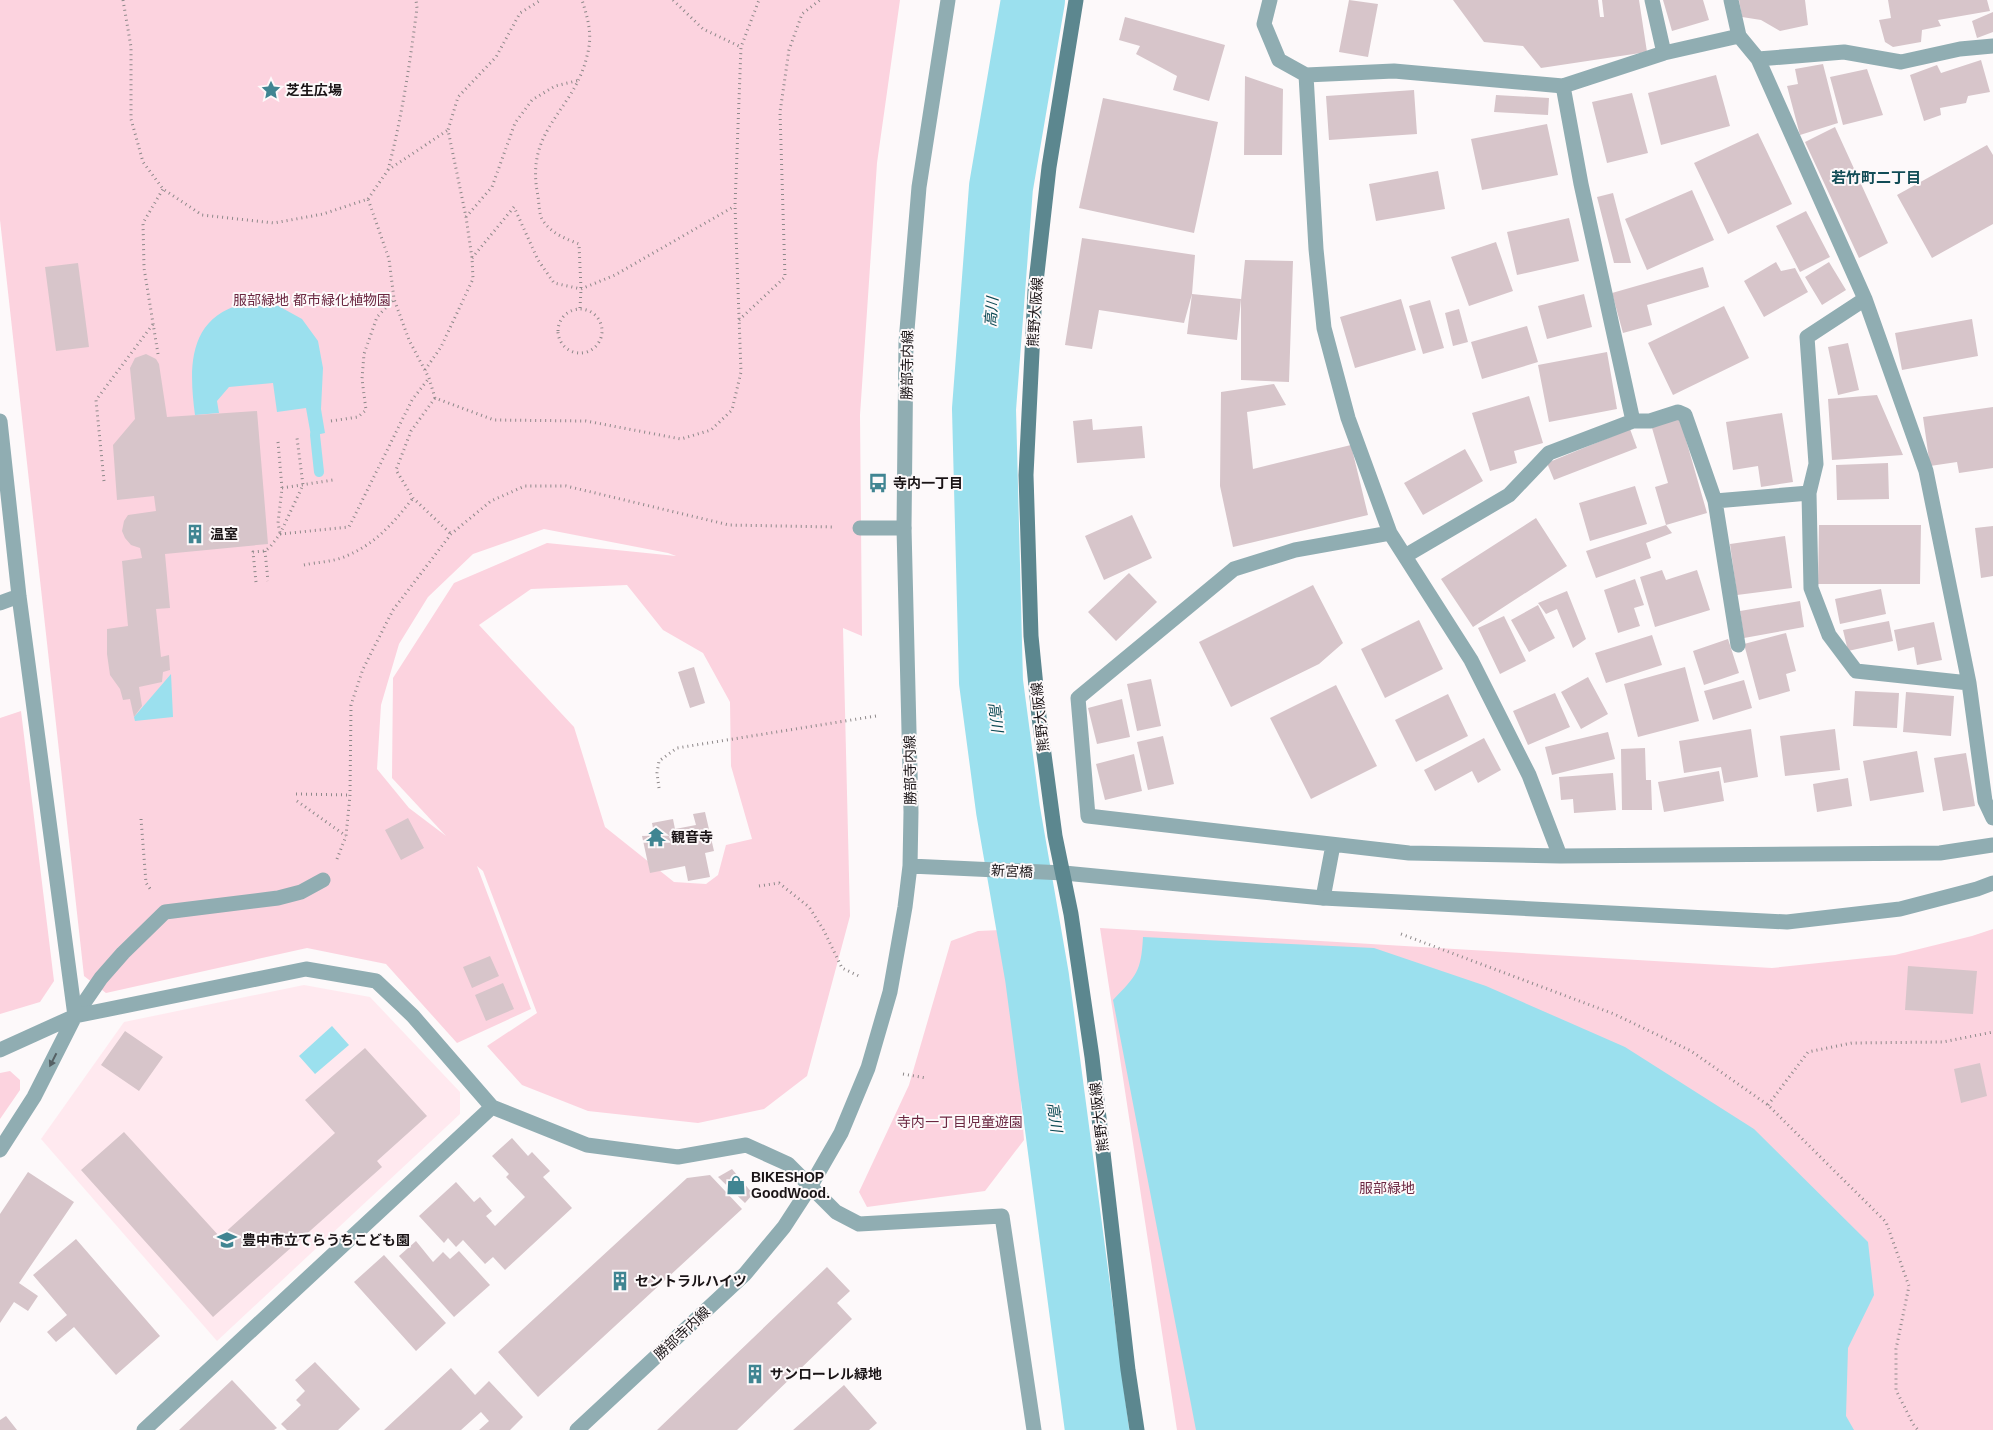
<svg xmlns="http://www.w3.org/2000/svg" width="1993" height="1430" font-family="Helvetica,'Noto Sans JP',sans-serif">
<rect width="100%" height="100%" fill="#fdf9fa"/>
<!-- built -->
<path fill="#ffe9ef" d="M304,985l66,12 90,95v22l-243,227 -176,-202 83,-117z"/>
<!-- green -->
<path fill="#fcd3df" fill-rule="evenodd" d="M0,0h900l-23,163 -17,252 2,221 -19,-8 7,288 -43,160 -43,33 -66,14 -110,-12 -66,-26 -35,-39 50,-33 -54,-142 -6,-5 54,143 -74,34 -71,-79 -79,-16 -201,45 -22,-17 -84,-756zM544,529l124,24 8,3 -129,-13 -93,40 -61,95 -1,100 54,58 -37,-28 -32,-39 4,-64 18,-61 29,-47 45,-43zM627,585l36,45 40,23 27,49 1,64 21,73 -26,6 -8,30 -12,9 -32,-2 -69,-55 -31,-100 -95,-102 52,-36z
M21,711l33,270 -14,21 -40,12v-296z
M1100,928l672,40 123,-13 77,-19 21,-7v501h-816z
M1001,930l10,40 13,170 -39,51 -118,16 -8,-15 50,-107 42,-144 27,-10z
M10,1071l10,9v10l-20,29v-46z"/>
<!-- water -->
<path fill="#9be0ee" d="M273,303l29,16 16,22 5,27 -2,41 4,24 -14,3 -5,-28 -29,4 -4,-29 -44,4 -12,14 2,12 -24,2c-6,-46 -8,-96 47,-111 9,-2 21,0 31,-1z
M171,674l2,43 -38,4 -1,-4z
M1143,937l231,11 112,38 139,61 129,82 114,113 6,53 -26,53 -2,68 8,14h-658l-83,-430c24,-25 28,-28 30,-63z
M332,1026l17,19 -34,29 -16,-18z"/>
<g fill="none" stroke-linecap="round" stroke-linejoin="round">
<!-- stream -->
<path stroke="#9be0ee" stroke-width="10" d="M315,435l4,37"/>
<!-- river -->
<path stroke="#9be0ee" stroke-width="64" d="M1033,0l-32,187 -17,222 7,273 17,128 29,167 60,453"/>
</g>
<!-- building -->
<path fill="#d7c5ca" d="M1349,0l29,4 -10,53 -29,-5z
M1453,0h145l2,17h4l-2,-17h37l8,52 -106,16 -18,-22 -39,-4z
M1663,0h40l6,20 -37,11z
M1739,0h66l3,25 -28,6 -19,-11 -19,-3z
M1888,0h99l3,11 -52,9 3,6 -19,4 -1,12 -28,5 -8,-5 -6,-22 12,-2z
M1993,12v20l-16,6 -5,-17z
M1125,17l100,28 -16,56 -36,-11 4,-14 -41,-22 4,-8 -21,-6z
M1981,60l9,32 -22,4 -2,7 -26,5 1,7 -17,6 -14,-46 27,-10 4,8z
M1823,64l15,59 -38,12 -13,-49 11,-2 -3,-15z
M1867,69l16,46 -40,10 -13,-48z
M1716,75l14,51 -69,19 -13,-52z
M1245,76l38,13 -1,66h-38z
M1414,90l3,44 -88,6 -3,-44z
M1632,93l16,60 -41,10 -15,-61z
M1496,95l53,3 -1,17 -54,-3z
M1103,98l115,24 -24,111 -115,-25z
M1547,124l11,51 -76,15 -11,-51z
M1835,127l53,116 -29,15 -54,-116z
M1758,133l34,71 -64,30 -34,-71z
M1987,145l6,10v69l-61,34 -35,-63z
M1438,171l7,38 -69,12 -7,-37z
M1692,190l22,50 -67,30 -22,-51z
M1613,193l18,70h-17l-17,-66z
M1806,211l24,46 -30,15 -24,-46z
M1569,218l10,43 -62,14 -10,-43z
M1082,238l113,17 -3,39 -8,29 -85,-13 -7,39 -27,-4z
M1496,242l17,49 -44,15 -18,-49z
M1245,260l48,1 -4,121 -48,-2v-80z
M1776,262l5,9 14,-3 13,24 -44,25 -20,-36z
M1829,262l17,28 -24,15 -17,-28z
M78,263l11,84 -33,4 -11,-84z
M1703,267l6,20 -62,18 5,20 -29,8 -11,-40z
M1192,294l49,5 -4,41 -50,-6z
M1584,294l8,33 -45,12 -9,-33z
M1401,299l15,51 -61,18 -15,-51z
M1430,300l14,48 -21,6 -14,-48z
M1724,306l25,52 -76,37 -25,-52z
M1459,309l9,33 -15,4 -8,-33z
M1972,319l6,37 -76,14 -7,-37z
M1527,326l11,36 -56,17 -11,-37z
M1848,343l11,47 -21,5 -10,-48z
M1607,352l10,57 -68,13 -11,-57z
M146,354l10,5 3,5 8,53 90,-6 11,133 -103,10 5,54 -14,1 5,48 8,-2 1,15 -7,2 -1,10 -23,5 3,19 -8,11 -4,-18 -7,1 -3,-11 -10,-14 -3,-21v-25l21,-3 -6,-65 20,-3 -2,-10 -9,-3 -6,-7 -3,-7 2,-10 4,-6 28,-4 -2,-15 -37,4 -4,-55 22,-26 -5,-51 5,-10z
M1274,384l12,21 -39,7 6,57 98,-24 17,70 -135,32 -13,-61 1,-94z
M1877,395l26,60 -71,5 -4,-61z
M1529,396l14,47 -29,8 3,12 -27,8 -18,-58z
M1993,407v61l-34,5 -2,-11 -27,4 -7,-49z
M1678,412l29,101 -41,12 -11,-38 13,-4 -18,-62z
M1782,413l11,69 -32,5 -3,-21 -25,4 -7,-48z
M1092,419l1,11 49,-4 3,32 -68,5 -4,-42z
M1630,429l7,19 -83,32 -7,-17z
M1465,449l18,32 -60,34 -19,-32z
M1888,463l1,36 -52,1 -1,-35z
M1635,486l12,38 -57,17 -11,-38z
M1132,515l20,43 -48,22 -19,-44z
M1536,518l31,48 -94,61 -32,-48z
M1666,525l6,8 -26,10 5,15 -55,20 -10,-27z
M1819,525h102l-1,59h-102z
M1993,526v50l-12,2 -6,-50z
M1785,536l7,52 -55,7 -7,-51z
M1662,570l4,10 31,-10 13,40 -55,17 -15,-50z
M1129,573l28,29 -41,39 -28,-29z
M1635,579l9,26 -10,3 6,18 -22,7 -14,-43z
M1313,585l30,58 -24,21 -88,43 -32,-65z
M1881,589l5,25 -46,10 -5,-25z
M1567,591l19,48 -13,9 -16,-39 -11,5 -8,-11z
M1800,601l4,26 -60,11 -4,-27z
M1538,605l17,33 -26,14 -18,-32z
M1504,616l22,45 -26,13 -22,-46z
M1419,620l24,49 -58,29 -24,-49z
M1889,621l4,20 -45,10 -5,-21z
M1934,622l8,38 -25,5 -3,-18 -16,4 -4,-21z
M1786,633l10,38 -10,3 4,17 -31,9 -15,-56z
M1652,635l10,30 -56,18 -11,-30z
M1728,639l11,34 -35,12 -11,-34z
M694,667l11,36 -15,5 -12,-36z
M1685,667l14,54 -61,16 -14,-53z
M1588,677l20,37 -27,15 -20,-37z
M1151,679l10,47 -24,5 -10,-47z
M1744,680l8,28 -39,12 -9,-29z
M1336,685l41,81 -66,33 -41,-81z
M1855,691l44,2 -2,35 -44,-2z
M1906,692l48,4 -3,40 -48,-4z
M1555,693l15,34 -42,18 -15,-34z
M1448,694l20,42 -52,26 -21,-42z
M1122,699l8,38 -33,7 -9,-36z
M1751,729l7,48 -34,6 -3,-16 -37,6 -5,-32z
M1835,729l5,41 -55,6 -5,-40z
M1608,732l7,27 -63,16 -7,-28z
M1163,736l11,48 -26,6 -11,-48z
M1484,738l17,32 -23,13 -6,-12 -37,20 -11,-21z
M1645,748l1,32h5l1,30h-30l-1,-61z
M1917,751l7,41 -54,9 -7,-40z
M1966,753l9,53 -32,5 -9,-53z
M1134,754l8,37 -37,9 -9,-36z
M1719,771l5,30 -60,11 -6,-30z
M1613,773l3,37 -42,3 -1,-14 -12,1 -2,-23z
M1848,778l4,28 -35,6 -4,-28z
M705,812l9,39 -9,2 5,24 -22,4 -3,-15 -35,7 -8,-37 12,-2 -2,-11 21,-4 2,10 21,-4 -3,-11z
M408,818l16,30 -23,12 -16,-30z
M490,956l9,20 -27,12 -9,-21z
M1908,966l69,5 -4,43 -68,-4z
M503,983l11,26 -28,12 -11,-26z
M125,1031l38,26 -24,34 -38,-26z
M365,1048l62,68 -50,45 5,6 -169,150 -132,-147 43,-38 96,105 115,-104 -30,-33z
M1980,1063l7,33 -26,7 -7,-34z
M512,1138l16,18 4,-4 18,19 -7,6 29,31 -67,62 -12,-13 -8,7 -22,-24 -7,7 -8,-9 -4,5 -25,-27 37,-34 18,20 6,-5 12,14 -6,5 9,10 30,-29 -19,-20 3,-3 -17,-18z
M732,1169l21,25 -8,9 -27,-26z
M28,1172l46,30 -55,81 19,13 -10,15 -14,-9 -14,21v-109z
M710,1175l32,34 -204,188 -40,-45 189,-174z
M76,1239l84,97 -44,39 -42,-48 -18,15 -9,-10 20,-17 -34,-40z
M416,1241l17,21 10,-10 7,7 9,-8 31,34 -36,32 -55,-61z
M384,1255l62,68 -30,28 -62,-69z
M827,1267l23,24 -13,12 15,16 -115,111h-80z
M315,1362l45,47 -22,21h-51l-6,-6 20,-19 -5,-5 9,-9 -10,-11z
M451,1368l24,27 14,-14 34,36 -13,13h-31l10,-9 -8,-9 -20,18h-77z
M232,1380l45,48 -3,2h-95z
M844,1385l33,38 -8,7h-76z
M6,1416l11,14h-17v-10z"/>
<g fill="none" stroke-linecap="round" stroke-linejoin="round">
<!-- path -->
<path stroke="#8e898a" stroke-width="3" stroke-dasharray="1 4" stroke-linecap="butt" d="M123,0l8,47v72l12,43 20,27 39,26 72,8 49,-9 45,-15 21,60 5,40 15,41 20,38 6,20 59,22 92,1 95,18 30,-9 21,-20 9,-38 -6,-166 6,-159 18,-47
M673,0l30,29 38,18
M388,170c14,-53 22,-107 29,-162l-1,-8
M368,199l20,-29 60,-40
M466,217l26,-30 23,-64 17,-23 23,-14 25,-6
M472,258l42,-51 24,53 16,23 27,6 34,-14 120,-69
M580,308l1,-19 -2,-45c-13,-5 -29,-11 -37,-25 -3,-6 -3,-16 -4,-23 -14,-67 36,-84 49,-140 6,-21 1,-37 -5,-56
M558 331a22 22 0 1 1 44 0a22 22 0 1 1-44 0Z
M739,320l46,-43 -5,-165 9,-62 13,-36 18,-14
M158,354l-14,-86 -1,-45 20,-34
M425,370l16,-23 32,-68 -1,-21 -6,-41 -18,-87 10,-33 38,-40 24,-44 21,-13
M435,398l-24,33 -15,39 17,28 38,36
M331,421l27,-4 8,-7 -4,-31 2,-25 13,-37 17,-18
M278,442l4,46 -4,35 2,10
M104,481l-8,-81 57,-76
M282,488l51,-8
M280,534l69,-7 63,-127 17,-22
M265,551l3,30
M304,565c13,-3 30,-3 42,-9 30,-12 48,-34 67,-58
M256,582l-3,-30 12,-1 5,-4 10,-13 23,-49 -6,-47
M659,788l-2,-15 2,-12 18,-13 199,-32
M296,794l54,1
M297,801l49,35
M141,819l5,64 5,7
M337,859l9,-23 4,-41 1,-90 12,-36 30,-59 58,-76 40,-33 34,-15h41l163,39 105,2
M759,886l20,-3 30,24 14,22 19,39 19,9
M1401,934l213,80 77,37 77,54 118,117 23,64 -13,63v41l17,34 5,6
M903,1074l23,4
M1768,1105l40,-53 44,-9 91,-1 50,-10"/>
<!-- service -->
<path stroke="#90adb2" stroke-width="15" d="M860,528h44
M75,1016l26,-38 22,-25 42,-41 113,-14 23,-6 22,-12"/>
<!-- minor -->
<path stroke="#90adb2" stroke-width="15" d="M1270,0l-6,24 15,36 27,15 88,-4 169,15 101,-33 75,-17
M1652,0l12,53
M1731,0l8,36 19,23 107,240 61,172 43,212 16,118 8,17
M1758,59l86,-7 57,10 59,-13 33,-3
M1306,75l10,174 8,79 24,90 42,115 81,127 58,115 31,81
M1563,86l18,98 52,237
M1865,299l-58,38 9,127 -7,29 2,95 18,47 27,36 113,12
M0,421l19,175 56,420 -41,81 -34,53
M1715,501l94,-8
M1390,533l-95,17 -61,19 -156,129 10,118 321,37 151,3 380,-3 53,-8
M1405,556l104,-61 40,-42 84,-32h17l28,-9 7,3 30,86 23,144
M0,603l19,-7
M1323,898l10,-53
M0,1050l75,-34 231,-47 70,12 37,35 79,91 95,38 91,12 68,-12 42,19 48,48 23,12 143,-8 32,214
M144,1430l348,-323"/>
<!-- tertiary -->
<path stroke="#90adb2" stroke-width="15" d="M910,866l154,7 259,25 464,24 113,-13 77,-20 16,-6
M577,1430l168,-156 39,-47 26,-40 31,-54 27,-65 22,-76 15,-85 5,-41 1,-54 -7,-284 2,-186 13,-155 29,-187"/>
<!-- secondary -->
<path stroke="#5c878f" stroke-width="15" d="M1076,0l-27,167 -14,124 -9,184 5,161 8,81 16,119 16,78 21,143 36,313 9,60"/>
</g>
<!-- one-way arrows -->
<defs><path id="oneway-solid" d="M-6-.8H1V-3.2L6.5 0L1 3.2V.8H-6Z" transform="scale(1.25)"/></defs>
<use fill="#556064" href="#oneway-solid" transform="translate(53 1060) rotate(117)"/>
<!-- icons -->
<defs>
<symbol id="sight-bare" viewBox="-9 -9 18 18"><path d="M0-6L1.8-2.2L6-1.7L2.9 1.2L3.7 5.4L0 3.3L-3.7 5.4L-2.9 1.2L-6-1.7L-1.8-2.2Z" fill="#408592" stroke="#fdf9fa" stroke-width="2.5" paint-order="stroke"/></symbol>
<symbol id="bus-bare" viewBox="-9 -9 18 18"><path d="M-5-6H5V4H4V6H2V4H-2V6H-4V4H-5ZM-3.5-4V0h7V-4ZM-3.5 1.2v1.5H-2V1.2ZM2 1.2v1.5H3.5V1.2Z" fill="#408592" stroke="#fdf9fa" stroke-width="2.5" paint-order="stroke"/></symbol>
<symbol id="building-bare" viewBox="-9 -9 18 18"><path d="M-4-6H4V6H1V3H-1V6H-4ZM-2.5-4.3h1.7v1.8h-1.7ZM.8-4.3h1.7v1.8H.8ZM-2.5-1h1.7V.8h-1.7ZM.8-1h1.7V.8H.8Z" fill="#408592" stroke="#fdf9fa" stroke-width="2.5" paint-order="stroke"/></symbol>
<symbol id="temple-bare" viewBox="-9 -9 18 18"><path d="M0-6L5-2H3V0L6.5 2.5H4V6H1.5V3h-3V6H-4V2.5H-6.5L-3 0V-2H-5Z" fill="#408592" stroke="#fdf9fa" stroke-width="2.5" paint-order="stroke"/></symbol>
<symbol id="shop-bare" viewBox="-9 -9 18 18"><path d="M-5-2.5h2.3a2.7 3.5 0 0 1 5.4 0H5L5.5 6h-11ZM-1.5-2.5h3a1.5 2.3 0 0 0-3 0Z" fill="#408592" stroke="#fdf9fa" stroke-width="2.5" paint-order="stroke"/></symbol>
<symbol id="school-bare" viewBox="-9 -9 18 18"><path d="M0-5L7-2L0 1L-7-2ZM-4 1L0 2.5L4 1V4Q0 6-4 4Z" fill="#408592" stroke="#fdf9fa" stroke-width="2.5" paint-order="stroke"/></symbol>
</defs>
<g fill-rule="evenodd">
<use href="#sight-bare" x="257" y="76" width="28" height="28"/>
<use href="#bus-bare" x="864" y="469" width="28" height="28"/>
<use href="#building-bare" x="181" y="520" width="28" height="28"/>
<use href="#temple-bare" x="642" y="823" width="28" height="28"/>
<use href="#shop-bare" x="722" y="1171" width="28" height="28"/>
<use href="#school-bare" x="213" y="1226" width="28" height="28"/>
<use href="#building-bare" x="606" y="1267" width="28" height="28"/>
<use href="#building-bare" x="741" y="1360" width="28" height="28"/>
</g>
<g text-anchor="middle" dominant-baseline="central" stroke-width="4" stroke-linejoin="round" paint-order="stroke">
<!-- poi labels -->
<g font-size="14" font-weight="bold" fill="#1a1416" stroke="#fdf9fa" text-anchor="start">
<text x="286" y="90">芝生広場</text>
<text x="893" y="483">寺内一丁目</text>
<text x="210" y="534">温室</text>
<text x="671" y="837">観音寺</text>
<text x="751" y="1177">BIKESHOP<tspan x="751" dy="16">GoodWood.</tspan></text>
<text x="242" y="1240">豊中市立てらうちこども園</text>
<text x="635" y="1281">セントラルハイツ</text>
<text x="770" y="1374">サンローレル緑地</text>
</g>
<!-- park labels -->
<g font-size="14" fill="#6b2741" stroke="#fdf9fa">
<text x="312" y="300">服部緑地 都市緑化植物園</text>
<text x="960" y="1122">寺内一丁目児童遊園</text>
<text x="1387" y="1188">服部緑地</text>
</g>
<!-- street labels -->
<g font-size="14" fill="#1a1416" stroke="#fdf9fa">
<text transform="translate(1035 312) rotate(-86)">熊野大阪線</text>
<text transform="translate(907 365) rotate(-89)">勝部寺内線</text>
<text transform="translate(1040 717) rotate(-96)">熊野大阪線</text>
<text transform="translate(910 770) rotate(-91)">勝部寺内線</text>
<text transform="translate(1012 871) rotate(3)">新宮橋</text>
<text transform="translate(1099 1117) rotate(-97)">熊野大阪線</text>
<text transform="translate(682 1333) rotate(-43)">勝部寺内線</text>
</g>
<!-- neighbourhood labels -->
<g font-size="15" font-weight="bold" fill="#114c56" stroke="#fdf9fa">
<text x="1876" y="177">若竹町二丁目</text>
</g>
<!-- water labels -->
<g font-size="15" font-style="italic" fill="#0a4953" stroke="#fdf9fa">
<text transform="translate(991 312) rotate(-85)">高川</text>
<text transform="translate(996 717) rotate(83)">高川</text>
<text transform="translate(1055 1117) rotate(82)">高川</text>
</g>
</g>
</svg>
